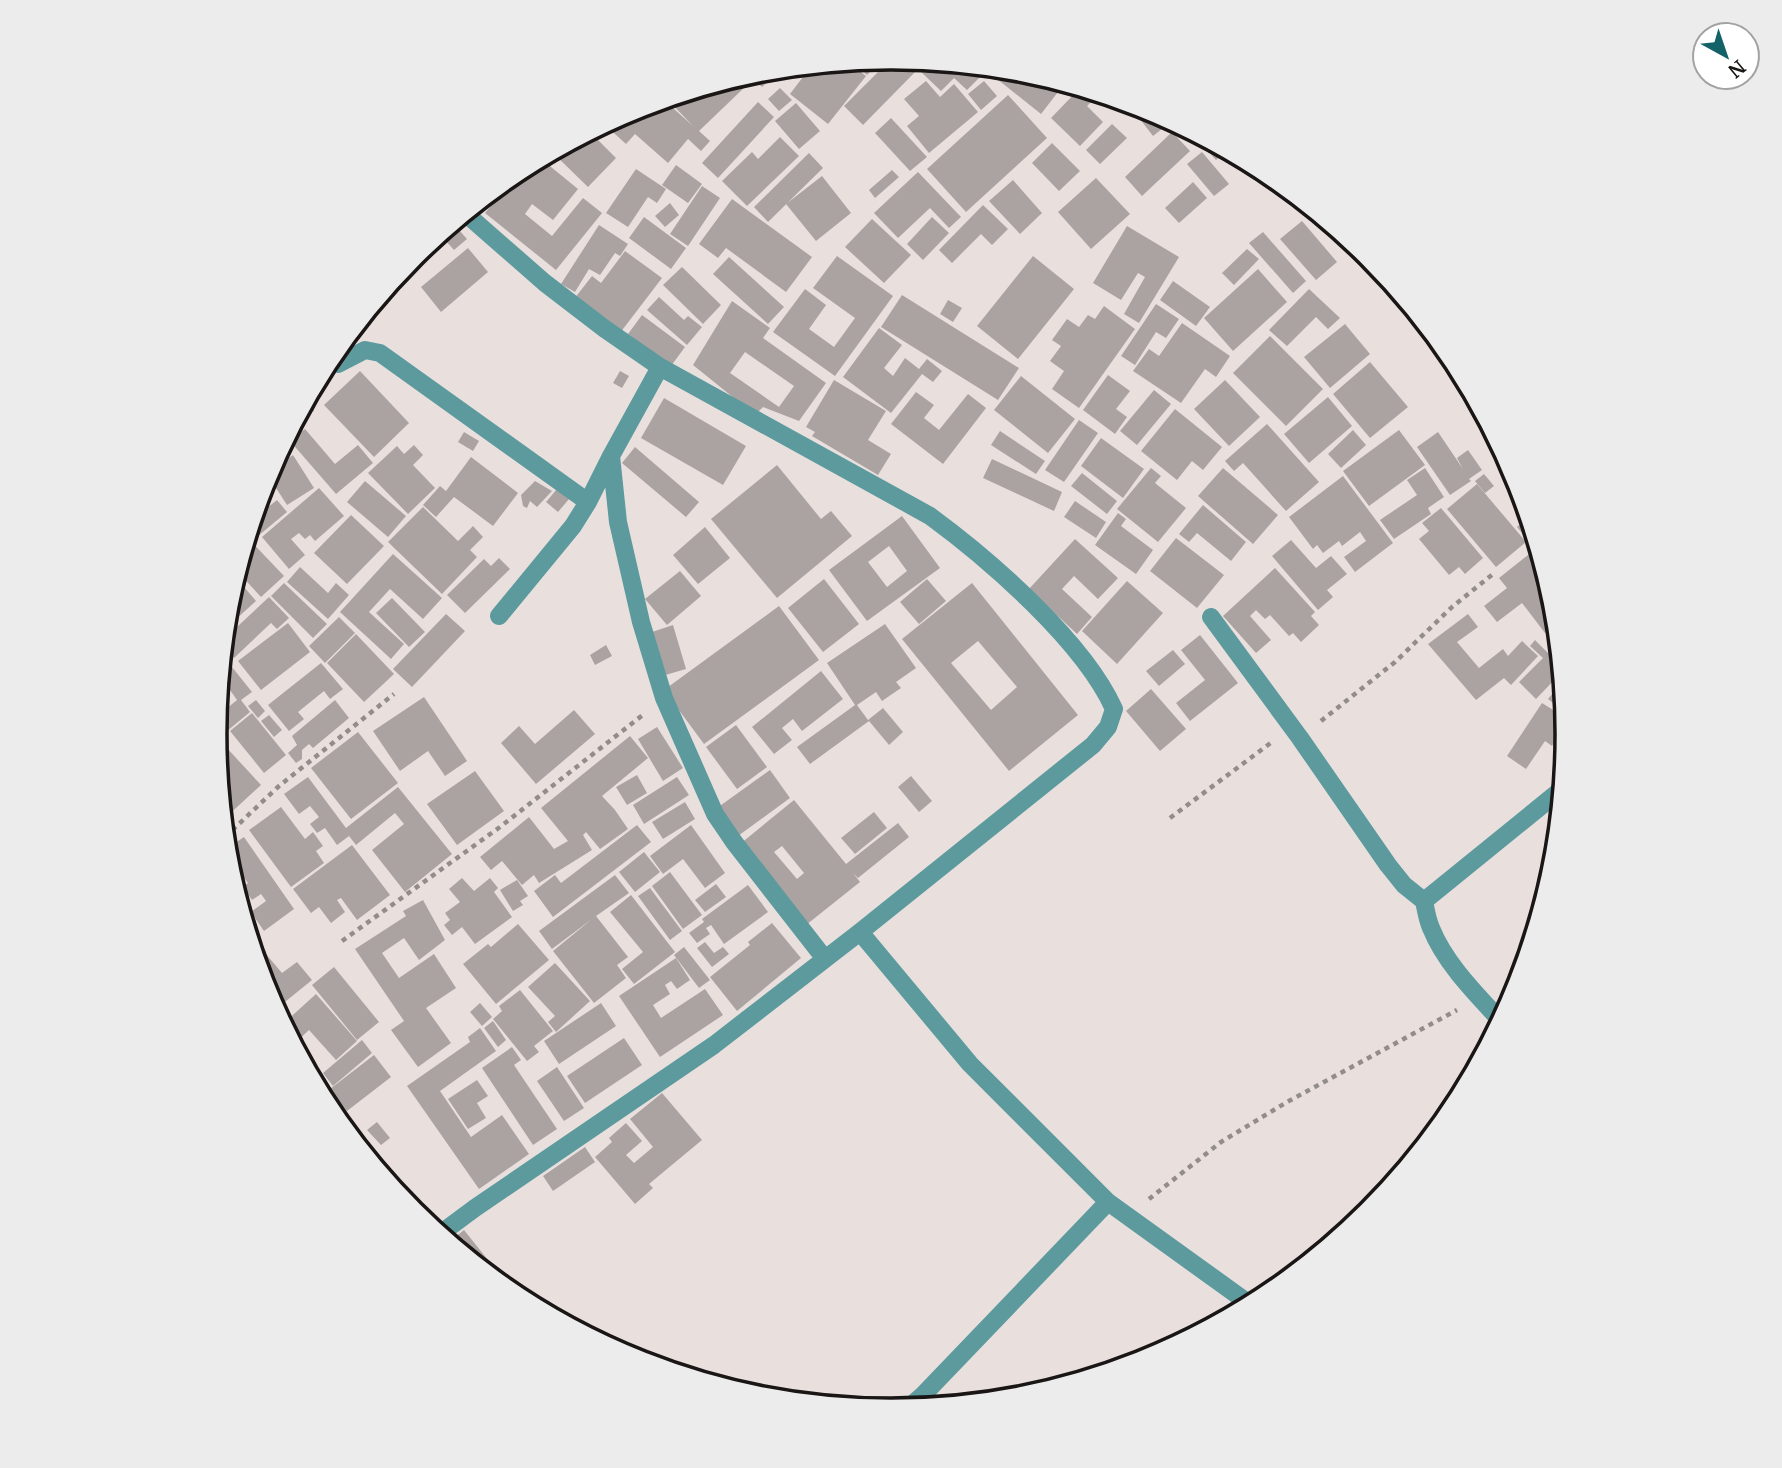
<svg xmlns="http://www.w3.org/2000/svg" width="1782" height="1468" font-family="Merriweather,serif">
<rect width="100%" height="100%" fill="#e9e0de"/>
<!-- building -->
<path fill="#aba3a1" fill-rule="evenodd" d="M892,58l76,7 12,12 -13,13 -13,-12 -13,13 -23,-22 -55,56 -19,-19z
M883,59l-16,16 -12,-12 2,-2z
M848,62l18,14 -38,48 -38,-30 22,-29z
M795,67l-16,14 -5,-5 -12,11 -13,-13z
M982,67l41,4 42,12 -24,31z
M739,77l8,8 -48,46 11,10 -9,10 -13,-12 -20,24 -33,-29 -9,10 -22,-20 29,-15 31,-9 29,26 -26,-27z
M926,81l14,16 14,-13 24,28 -49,41 -22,-27 12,-10 -15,-17z
M984,81l13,15 -16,14 -13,-16z
M780,88l12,12 -13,11 -11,-12z
M1080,88l19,6 -12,12 16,16 -23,24 -29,-28z
M1008,95l39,43 -81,74 -39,-43z
M758,102l16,15 -56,61 -16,-15z
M796,103l24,28 -21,18 -24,-28z
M1138,106l12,3 22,12 -19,15 -20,-26z
M891,118l36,39 -17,14 -35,-38z
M1112,124l15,14 -27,26 -14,-14z
M600,126l4,4 -8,8 20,20 -28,29 -36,-35z
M1189,130l37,20h1l-11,10z
M1172,132l18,19 -48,45 -17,-19z
M780,137l19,19 -52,50 -25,-25 30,-29 6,7z
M1052,143l28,28 -21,20 -27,-28z
M1202,152l27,32 -15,12 -27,-32z
M809,153l14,15 -55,54 -14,-15z
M540,158l38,31 -25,31 -21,-16 -7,10 27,22 31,-38 19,15 -46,57 -71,-57 36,-44z
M676,165l26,19 -14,19 -26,-18z
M636,169l30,20 -9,14 -9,-6 -20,30 -22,-14z
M892,170l7,7 -24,21 -6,-8z
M918,172l43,45 -12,11 -19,-20 -32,30 -24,-25z
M822,176l29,37 -35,28 -30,-37z
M1096,178l34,36 -39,35 -33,-37z
M1013,180l29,33 -22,21 -31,-33z
M1193,182l14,16 -28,25 -14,-15z
M702,186l18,12 -32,48 -18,-12z
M732,199l80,58 -26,35 -60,-44 -8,10 -19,-14z
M670,203l9,12 -14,12 -10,-11z
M983,205l25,24 -16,16 -11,-11 -29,29 -13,-13z
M644,217l42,31 -15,21 -42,-31z
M932,217l17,16 -26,27 -16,-16z
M872,219l39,36 -27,28 -39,-36z
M1302,221l35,41 -21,18 -36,-41z
M599,225l29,19 -8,12 -5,-3 -15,22 -11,-6 -14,23 -14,-8z
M1127,226l52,31 -40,66 -15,-9 21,-37 -7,-4 -17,27 -28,-17z
M459,230l8,9 -13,11 -8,-9z
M1263,232l43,49 -13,12 -44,-50z
M468,248l20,24 -47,40 -20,-25z
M1247,249l12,10 -25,26 -12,-12z
M625,251l37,27 -42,55 -46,-34 18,-23 9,7z
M837,256l56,40 -58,80 -62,-44 32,-43 21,16 -17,24 25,18 21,-29 -42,-30z
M1033,256l41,33 -56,70 -41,-33z
M729,257l55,50 -16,17 -55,-50z
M682,267l39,38 -18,19 -40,-39z
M1258,269l29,33 -54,49 -29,-33z
M1173,281l37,26 -14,19 -36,-26z
M1309,289l31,29 -12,11 -12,-12 -29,29 -18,-16z
M902,295l117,73 -21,32 -117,-73z
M659,297l25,23 4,-4 14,11 -15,18 -40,-35z
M948,300l14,8 -9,14 -13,-8z
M732,301l38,27 -7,10 63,45 -27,38 -36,-14 -8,8 -62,-50zM745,352l49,34 -15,21 -49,-34z
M1156,304l23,15 -13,19 -10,-6 -21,33 -14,-9z
M1104,306l31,23 -56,79 -27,-19 12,-18 -14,-10 11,-15 -9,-6 15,-21 12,8 9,-12 7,4z
M642,315l43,32 -14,19 -43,-32z
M1182,323l48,33 -14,21 -11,-8 -24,34 -48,-32 16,-22 10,7z
M1345,324l25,30 -40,34 -26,-31z
M879,328l23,17 -18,23 9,8 12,-18 14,11 8,-10 15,12 -9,11 -11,-8 -31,39 -48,-36z
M1270,336l53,53 -37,37 -53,-53z
M1370,362l38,45 -38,31 -37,-44z
M360,371l49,52 -35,34 -50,-52z
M620,371l9,5 -7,12 -9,-5z
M1108,375l22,16 -14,18 11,8 -12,17 -32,-24z
M1021,376l54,43 -27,34 -54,-43z
M834,380l52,31 -18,29 23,14 -13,21 -66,-39 3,-4 -9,-5z
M1225,380l35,37 -31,29 -35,-37z
M1154,390l17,14 -34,41 -17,-14z
M916,392l18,13 -10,13 15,12 29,-36 18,14 -43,56 -52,-40z
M309,396l5,15 -17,6 10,-17z
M1328,397l24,29 -43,37 -25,-29z
M664,398l82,48 -23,39 -82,-47z
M1175,409l47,38 -19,23 -11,-9 -15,19 -36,-29z
M1079,420l19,13 -34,49 -19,-12z
M1267,424l52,58 -33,29 -43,-48 -9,8 -9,-10z
M305,429l30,35 23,-19 15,18 -37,31 -46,-53z
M1353,430l13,15 -25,23 -13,-14z
M1399,430l26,35 -56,41 -26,-35z
M1000,431l45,30 -9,13 -45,-29z
M464,432l15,9 -6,10 -15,-9z
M1438,432l25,37 -6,-11 11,-8 14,20 -13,9 2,2 -21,14 -33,-48z
M1101,438l43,31 -21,29 -42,-32z
M414,445l9,10 -10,10 22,23 -27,26 -40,-41 29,-27 7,8z
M635,447l64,55 -13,15 -64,-54z
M293,455l21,33 -27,17 -20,-31z
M471,457l47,36 -25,33 -39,-29 -18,20 -13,-12 17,-19 6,5z
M992,459l70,33 -8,19 -71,-33z
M777,465l44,54 10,-8 21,25 -75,62 -66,-79z
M1151,468l10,8 -6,7 31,25 -28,34 -41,-33z
M1223,468l55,47 -25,29 -55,-48z
M1425,468l19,29 -16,11 3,6 -37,25 -14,-19 37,-25 -10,-15z
M1082,473l35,28 -10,13 -36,-28z
M1484,474l10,12 -9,7 -10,-12z
M1343,476l50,67 -38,29 -11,-15 22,-16 -6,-9 -18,14 -3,-5 -16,12 -6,-8 -4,4 -24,-32z
M365,481l41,35 -18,21 -41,-35z
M535,481l17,10 -15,16 -7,-6 -3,7 -4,-2 -2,-11z
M1477,484l49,58 -30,25 -49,-58z
M319,488l25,28 -29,25 -5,-6 -5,4 -6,-6 -8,6 14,16 -16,14 -27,-32z
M557,489l12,10 -11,13 -12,-10z
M277,500l10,12 -29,24 -8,-9 3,-8z
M1075,501l31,21 -10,16 -32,-21z
M1203,505l43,37 -15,19 -34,-28 -8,9 -10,-8z
M423,507l35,34 15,-15 10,11 -13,13 7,7 -35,37 -54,-52z
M1441,508l42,50 -18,16 -6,-7 -10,8 -30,-36 10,-8 -7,-8z
M1118,513l8,6 -5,7 32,24 -17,24 -41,-29z
M351,515l33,31 -37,38 -33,-31z
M902,516l38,52 -73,53 -38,-51zM889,546l18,25 -20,16 -19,-25z
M1525,520l7,8 3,10 -5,4 -13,-15z
M705,527l25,31 -32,26 -25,-29z
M247,537l37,39 -23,21 -24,-26z
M1176,538l48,37 -27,33 -47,-37z
M1075,539l43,39 -20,21 -24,-23 -12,13 30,28 -15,17 -48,-45z
M1291,540l25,28 15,-12 16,18 -20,16 6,7 -15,13 -46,-54z
M1538,547l16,55 2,22 -11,9 -23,-30 -25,19 -13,-16 23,-18 -8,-10z
M393,554l49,44 -19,21 -33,-30 -21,23 35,32 -13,15 -51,-47z
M499,558l11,11 -45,44 -18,-18 37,-36 7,7z
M300,567l28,26 8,-10 13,12 -21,24 -41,-37z
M1275,568l40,44 -4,4 8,9 -18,17 -8,-9 -4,3 -19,-21 -5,4 -9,-9 -6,6 21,24 -15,13 -33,-37z
M680,571l21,25 -34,29 -22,-26z
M824,579l35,45 -36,28 -35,-44z
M927,579l19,22 -27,23 -19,-22z
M1127,581l36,32 -46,51 -35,-33z
M284,583l43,41 -14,14 -42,-42z
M972,583l106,132 -69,56 -107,-132zM978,641l39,46 -26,23 -40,-47z
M244,587l12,14 -31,28 3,-28z
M269,597l20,21 -12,11 -6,-6 -37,35 -2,-3 -10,10 2,-26z
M392,598l33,34 -16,15 -33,-34z
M779,606l40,54 -115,84 -40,-54z
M446,614l19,17 -53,56 -19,-18z
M1468,614l10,13 -21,15 22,26 24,-19 5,7 14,-15 16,15 -27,29 -7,-7 -28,22 -48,-56z
M339,617l16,16 -30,30 -16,-17z
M288,623l22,29 -49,38 -23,-29z
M885,624l31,44 -20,14 5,6 -19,13 -6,-9 -19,13 11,15 15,-12 20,24 -14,13 -20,-24 -59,43 -13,-17 58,-42 -28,-42z
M673,625l13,44 -24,7 -13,-43z
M356,634l38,40 -30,28 -37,-39z
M1200,635l38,48 -48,38 -14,-18 29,-23 -24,-30z
M1535,640l25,25 1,8 -25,26 -17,-17 24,-24 -13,-12z
M606,645l6,11 -17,9 -5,-10z
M1173,650l12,14 -26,22 -13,-15z
M321,663l22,26 -13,10 -6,-8 -26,21 6,7 -15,12 -21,-26z
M232,667l20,25 -11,8 9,12 -35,29 2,-31 3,4 17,-14 -7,-10 -12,10 2,-18 5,-3 -3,-4z
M821,671l22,28 -41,32 -9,-12 -11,9 10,12 -18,14 -22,-27z
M1562,682l3,32 -5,-4 3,-3 -3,-3 -2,3 -10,-8z
M1151,689l35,40 -26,22 -34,-40z
M424,697l43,64 -22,15 -17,-25 -28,20 -27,-40z
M256,700l9,11 -7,7 -10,-12z
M335,700l14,18 -36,30 -4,-4 -7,6v9l-6,4 -8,-10 9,-8 -5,-9z
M1542,703l24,15 1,20 -7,-5 -8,13 -7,-5 -19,28 -19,-13z
M574,710l21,24 -59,50 -35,-41 18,-17 16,18z
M252,713l34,42 -22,18 -34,-42z
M269,715l13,15 -8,7 -13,-16z
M736,725l31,42 -30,22 -31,-42z
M657,727l26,41 -20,13 -25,-42z
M358,732l40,51 -47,36 -40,-51z
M630,736l18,22 -46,38 13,14 13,19 -28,20 -14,-17 -3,3 9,15 -53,33 -5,-8 -12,10 -20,-24 -11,9 -11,-13 49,-40 25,32 14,-8 -27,-33z
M226,747l35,38 -38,35 -6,-65z
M770,770l20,28 -52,38 -21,-28z
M475,771l29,40 -47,34 -30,-41z
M637,775l10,18 -20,12 -11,-18z
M911,776l21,25 -13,11 -21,-25z
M308,777l38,51 52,-41 54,67 -47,38 -33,-42 32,-26 -9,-11 -39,32 -7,-9 -12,9 -12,-17 -8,5 -7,-9 9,-7 -9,-11 -11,8 -15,-20z
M677,777l12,18 -45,29 -11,-19z
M794,800l52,64 52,-41 11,14 -51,41 -5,-5 7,9 -54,43 -66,-81zM782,846l22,27 -7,6 -23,-27z
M685,802l10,17 -32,20 -11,-17z
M281,807l24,32 8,-7 10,14 -7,5 8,12 -33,24 -42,-57z
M874,812l13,16 -32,26 -14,-16z
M637,825l14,17 -98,75 -19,-26 21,-16 6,8z
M691,825l34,48 -20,15 -22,-29 -20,15 -13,-18z
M244,837l50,72 -30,22 -13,-19 15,-11 -5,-7 -9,6 -9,-13 5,-4 -22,-30v-4z
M352,845l38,50 -33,25 -16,-22 -4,2 8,12 -14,11 -12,-16 -8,6 -18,-24z
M644,852l16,20 -25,20 -16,-20z
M670,872l32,43 -19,14 -31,-43z
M615,875l14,18 -33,23 32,41 -11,8 9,13 -32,25 -41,-52 39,-32 -40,30 -13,-18z
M462,878l12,13 16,-13 8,10 -4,4 18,25 -37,27 -13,-17 -10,8 -8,-10 6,-5 -5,-7 15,-11 -11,-13z
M236,880l12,26 -7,4 -8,-29z
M517,880l11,16 -8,5 3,4 -10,6 -13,-21z
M716,884l10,13 -21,15 -10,-12z
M748,885l20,27 -44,32 -13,-19 -5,3 4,6 -13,9 -8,-10 15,-11 -2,-3z
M650,888l32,43 -12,9 -32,-44z
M631,895l44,57 -41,32 -12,-15 21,-17 -33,-40z
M423,900l22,40 -26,20 -15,-22 -22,15 17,25 35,-24 22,34 -30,20 25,35 -33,24 -27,-37 13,-9 -49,-72 51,-33 -3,-5z
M245,909l13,23 -9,5 -8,-26z
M772,923l29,35 -64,53 -27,-34 40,-32 -2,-3z
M518,924l31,36 -53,44 -33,-40 25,-20 3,3z
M255,941l27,32 15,-11 15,18 -37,30 -9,-18 -15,-48z
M705,942l9,11 9,-6 6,7 -17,13 -15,-19z
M684,947l26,33 -11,8 -25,-33z
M676,958l14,22 -13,9 -6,-8 -6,4 5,9 -17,11 8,13 44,-29 18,26 -63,42 -41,-61z
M555,963l35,38 -34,31 -8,-10 7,-6 -27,-29z
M334,967l45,55 -22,18 -45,-55z
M520,990l33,41 -19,15 5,6 -12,9 -34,-42 9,-8 -3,-5z
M316,994l41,47 -21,19 -27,-30 -15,14 -11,-20z
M480,1003l12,14 -10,9 -12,-14z
M601,1003l15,23 -57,38 -15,-23z
M493,1021l13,19 -8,7 -14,-19z
M480,1028l16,23 -56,40 31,46 31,-22 27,39 -50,35 -72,-103 63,-44 -2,-5z
M624,1038l18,27 -57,38 -18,-27z
M362,1040l10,13 -39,33 -10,-13z
M512,1047l9,13 -7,5 43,64 -24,16 -51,-77z
M374,1055l17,22 -44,34 -17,-22z
M557,1067l27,41 -20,13 -27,-40z
M477,1080l11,16 -11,7 9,15 -18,11 -20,-30z
M662,1093l40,47 -53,44 4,4 -18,16 -40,-47 17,-15 -3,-4 17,-15 16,18 -16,14 8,8 19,-16 -23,-28z
M377,1122l13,16 -9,7 -14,-15z
M358,1130l31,36 -8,7 -30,-37z
M585,1147l10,15 -42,29 -10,-15z
M464,1230l40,50 -4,4 -51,-42z"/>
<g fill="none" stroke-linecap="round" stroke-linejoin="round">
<!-- path -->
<path stroke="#928c8a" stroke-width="4.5" stroke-dasharray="5 5" stroke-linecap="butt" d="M1321,721l74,-59 57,-55 41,-33
M1170,818l102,-76
M225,837l54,-51 115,-92
M342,941l158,-114 144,-113
M1149,1199l72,-57 66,-40 170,-92"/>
<!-- minor -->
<path stroke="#5c9a9e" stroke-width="18" d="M338,364l27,-14 15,3 208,149
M660,367l-49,89 7,66 23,100 23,76 51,116 19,28 91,117
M499,616l74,-90 15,-24 23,-46
M1211,617l89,121 88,127 16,20 20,16
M860,932l110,132 138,138 143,103
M1501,1021c-26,-28 -56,-58 -70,-93 -4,-9 -5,-18 -7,-27l138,-112
M440,1234l35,-26 239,-163 146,-113 233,-187 15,-18 6,-18c-30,-67 -124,-149 -184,-193l-270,-149 -55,-38 -60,-46 -80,-70
M907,1409l16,-14 185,-193"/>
</g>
<!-- crop -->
<path d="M0 0H1782V1468H0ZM227 734a664 664 0 1 1 1328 0a664 664 0 1 1-1328 0Z" fill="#edecec" fill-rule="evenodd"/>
<path fill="none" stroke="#191615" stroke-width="3.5" d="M227 734a664 664 0 1 1 1328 0a664 664 0 1 1-1328 0Z"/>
<!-- north arrow -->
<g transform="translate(1726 56) rotate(140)"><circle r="33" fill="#ffffff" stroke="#a3a2a1" stroke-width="2"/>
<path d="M0-5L12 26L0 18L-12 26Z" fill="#126267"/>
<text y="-10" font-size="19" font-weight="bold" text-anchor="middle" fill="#191615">N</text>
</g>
</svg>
